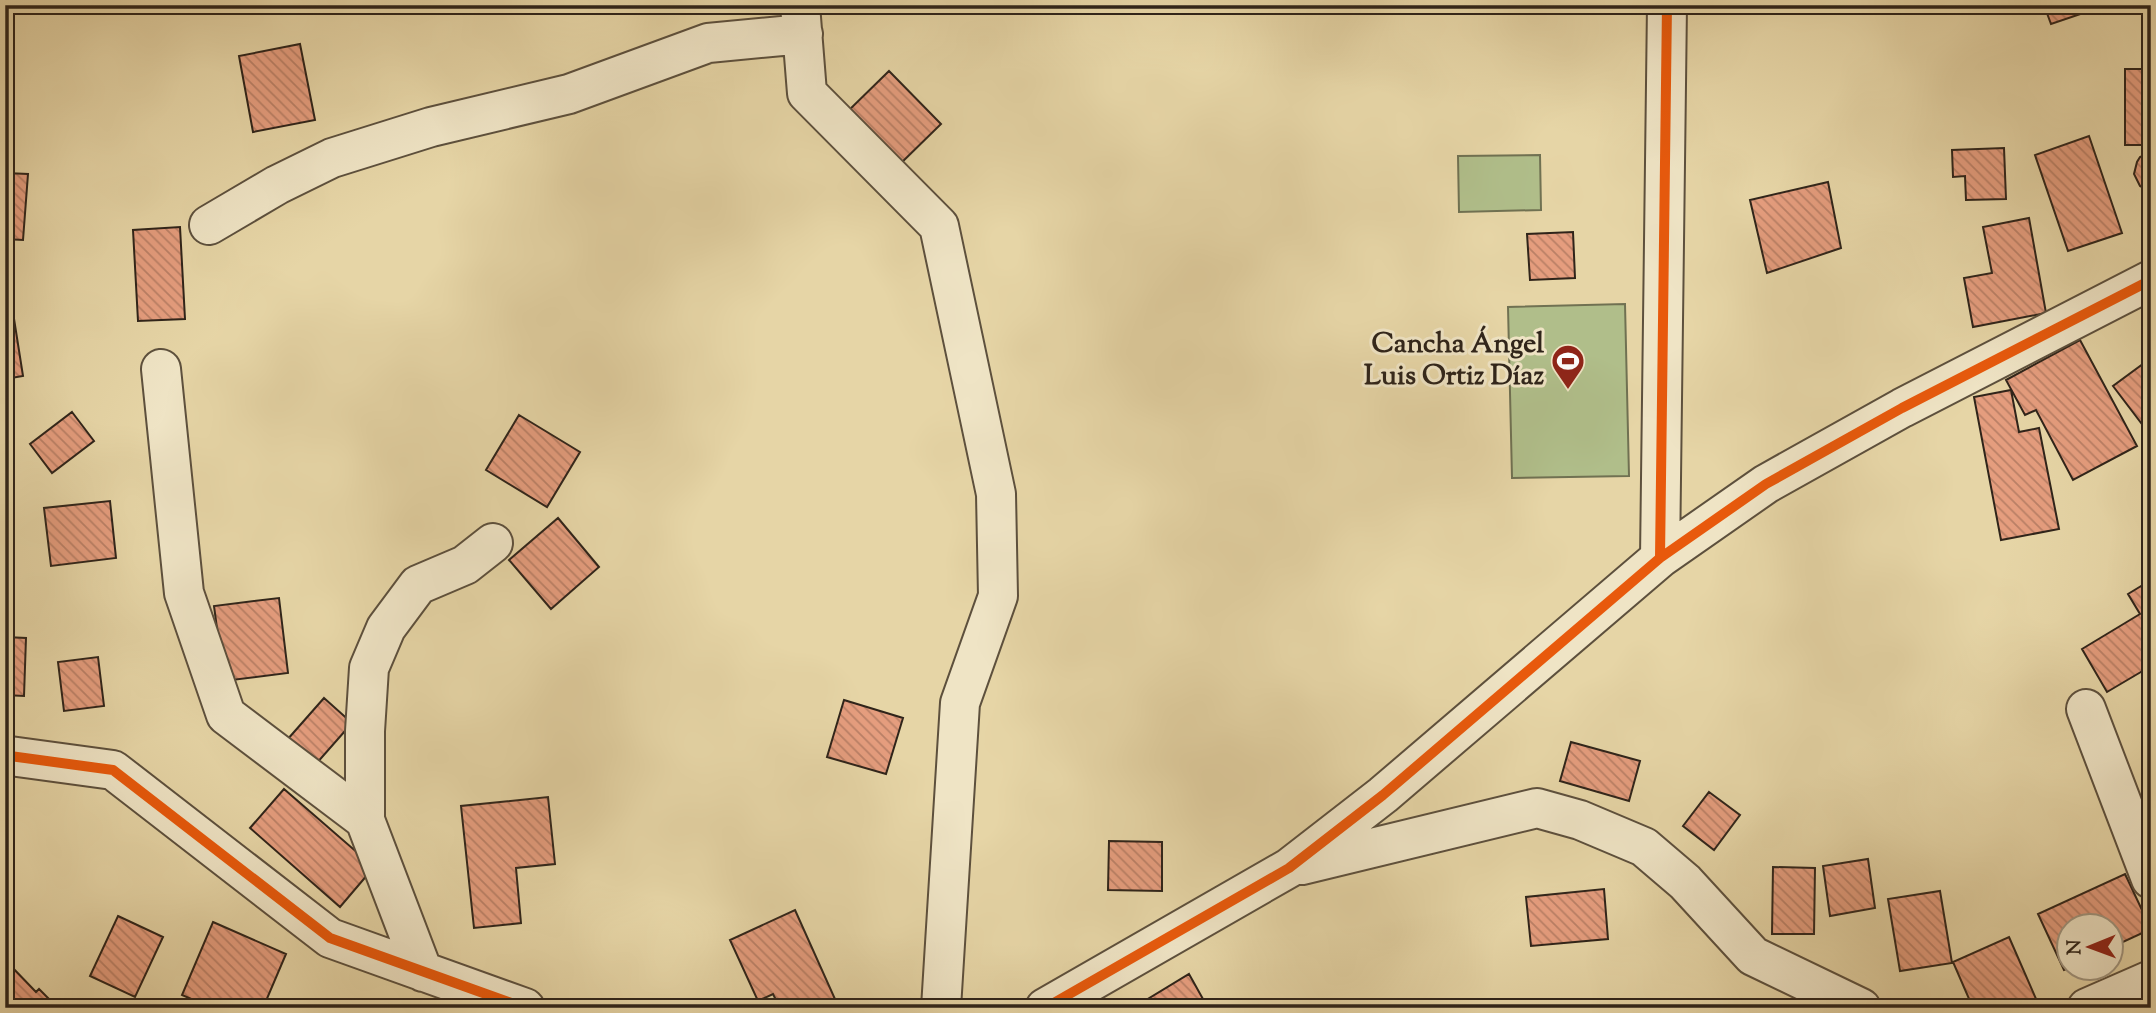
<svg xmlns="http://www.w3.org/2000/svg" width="2156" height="1013" font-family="'Sorts Mill Goudy',serif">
<defs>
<pattern id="building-back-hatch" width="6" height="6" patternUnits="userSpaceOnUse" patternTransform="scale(1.75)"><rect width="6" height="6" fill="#e59d7e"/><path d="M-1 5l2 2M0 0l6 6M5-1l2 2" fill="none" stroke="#ba8066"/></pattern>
</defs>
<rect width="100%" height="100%" fill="#e6d5a6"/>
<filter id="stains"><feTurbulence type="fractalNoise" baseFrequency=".00286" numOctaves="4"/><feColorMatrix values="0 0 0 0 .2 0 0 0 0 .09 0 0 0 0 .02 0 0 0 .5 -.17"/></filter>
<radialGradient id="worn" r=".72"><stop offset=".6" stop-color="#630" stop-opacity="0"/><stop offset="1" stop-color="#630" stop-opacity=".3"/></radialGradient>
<!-- grass -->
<path fill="#b0be8a" stroke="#707152" stroke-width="2" d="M1540,155l1,55 -82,2 -1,-56z
M1625,304l4,172 -117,2 -4,-171z"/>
<!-- building -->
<path fill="url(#building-back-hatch)" stroke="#2f241a" stroke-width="2" d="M2044,5h63l-56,19z
M300,44l15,76 -62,12 -14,-76z
M2125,69h26v76h-26z
M889,71l52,53 -44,43 -52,-53z
M2089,136l33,97 -54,18 -33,-96z
M2004,148l2,51 -40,1 -1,-24 -12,1 -1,-27z
M2151,152v40l-11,-6 -6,-12 3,-12 3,-5z
M5,173l23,1 -5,66 -18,-1z
M1828,182l13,66 -74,25 -17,-73z
M2029,218l17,95 -73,14 -9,-49 28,-5 -9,-46z
M180,227l5,92 -47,2 -5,-91z
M1573,232l2,46 -45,2 -3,-46z
M9,287l14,89 -18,3v-91z
M2080,340l57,106 -64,34 -37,-70 -11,5 -19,-35z
M2151,358v78l-38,-50z
M2011,390l8,42 20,-4 20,101 -58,11 -27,-143z
M72,412l22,29 -42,32 -22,-29z
M519,415l61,37 -33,55 -61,-37z
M110,501l6,57 -65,8 -7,-58z
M558,518l41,49 -48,42 -42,-49z
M2151,580v86l-44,26 -25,-43 58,-35 -12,-20z
M279,598l9,75 -64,8 -10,-75z
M5,637l21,1 -2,58 -19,-1z
M98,657l6,49 -40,5 -6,-49z
M324,698l28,25 -36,41 -29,-24z
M844,700l59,18 -17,56 -59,-17z
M1571,742l69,19 -11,40 -69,-20z
M284,789l90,78 -34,40 -90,-79z
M1709,792l31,23 -26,35 -31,-24z
M548,797l7,67 -39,4 5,55 -47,5 -13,-122z
M1109,841l53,1v49l-54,-1z
M1868,859l7,49 -45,8 -7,-50z
M1773,867l42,1 -1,66h-42z
M2125,874l26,55 -41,19v-22h-42l1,42 -5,2 -26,-56z
M1604,889l4,50 -77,7 -5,-49z
M1940,891l12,72 -52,8 -12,-72z
M795,910l44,98h-59l-7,-14 -15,7 -28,-61z
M118,916l45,21 -28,60 -45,-21z
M213,922l73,32 -23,54h-51l-30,-13z
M2009,937l31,71h-67l-20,-46z
M10,965l26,27 3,-3 19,19h-53v-38z
M1189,974l19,34h-75z"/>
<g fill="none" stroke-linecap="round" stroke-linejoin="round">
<defs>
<path id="minor" d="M800,5l7,88 132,133 57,268 2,102 -38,107 -19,305
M209,225l68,-40 55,-27 99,-31 138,-33 139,-51 95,-9
M161,369l23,224 42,122 139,105 58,152
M1660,558l7,-553
M2086,709l65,170
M5,758l5,-2 103,14 217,168 195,70
M365,820v-89l4,-63 17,-40 32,-43 47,-20 28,-22
M1302,865l235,-57 43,12 64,27 41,35 68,74 108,52
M1045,1008l244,-140 94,-73 277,-237 106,-74 136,-76 249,-128
M2087,1008l64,-28"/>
</defs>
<!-- minor casing -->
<use href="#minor" stroke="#5d503d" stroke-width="42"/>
<!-- minor -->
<use href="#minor" stroke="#efe4c5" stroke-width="38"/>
<defs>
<path id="cycleway" d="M1660,558l7,-553
M5,758l5,-2 103,14 217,168 195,70
M1045,1008l244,-140 94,-73 277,-237 106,-74 136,-76 249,-128"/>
</defs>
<!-- cycleway casing -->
<use href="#cycleway" stroke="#efe4c5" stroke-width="15"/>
<!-- cycleway -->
<use href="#cycleway" stroke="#e8590c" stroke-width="10"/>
</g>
<!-- icons -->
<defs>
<symbol id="stadium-pin" viewBox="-11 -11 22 30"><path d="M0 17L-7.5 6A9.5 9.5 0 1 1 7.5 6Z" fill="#8f2418" stroke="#efe4c5"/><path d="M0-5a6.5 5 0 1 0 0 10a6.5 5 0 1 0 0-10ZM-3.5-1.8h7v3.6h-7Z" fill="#fff"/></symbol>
</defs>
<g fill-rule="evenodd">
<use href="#stadium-pin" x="1549" y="342" width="38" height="52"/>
</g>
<g text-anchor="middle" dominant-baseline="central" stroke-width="6" stroke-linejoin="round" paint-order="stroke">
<!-- poi labels -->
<g font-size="28" font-weight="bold" fill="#2f241a" stroke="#efe4c5" text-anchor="end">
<text x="1544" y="345">Cancha Ángel<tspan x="1544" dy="32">Luis Ortiz Díaz</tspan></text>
</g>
</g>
<!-- margin -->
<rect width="2156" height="1013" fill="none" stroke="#e6d5a6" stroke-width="28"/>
<rect x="7" y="7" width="2142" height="999" fill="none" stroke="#2f241a" stroke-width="3.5"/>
<rect x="14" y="14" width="2128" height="985" fill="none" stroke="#2f241a" stroke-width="2"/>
<!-- north arrow -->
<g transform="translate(2090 947) rotate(269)"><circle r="33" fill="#efe4c5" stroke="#a29781" stroke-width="2"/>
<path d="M0-5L12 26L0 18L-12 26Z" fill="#8f2418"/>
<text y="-10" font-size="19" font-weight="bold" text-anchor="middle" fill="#2f241a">N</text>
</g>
<rect width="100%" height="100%" filter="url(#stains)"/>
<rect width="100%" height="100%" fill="url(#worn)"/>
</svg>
